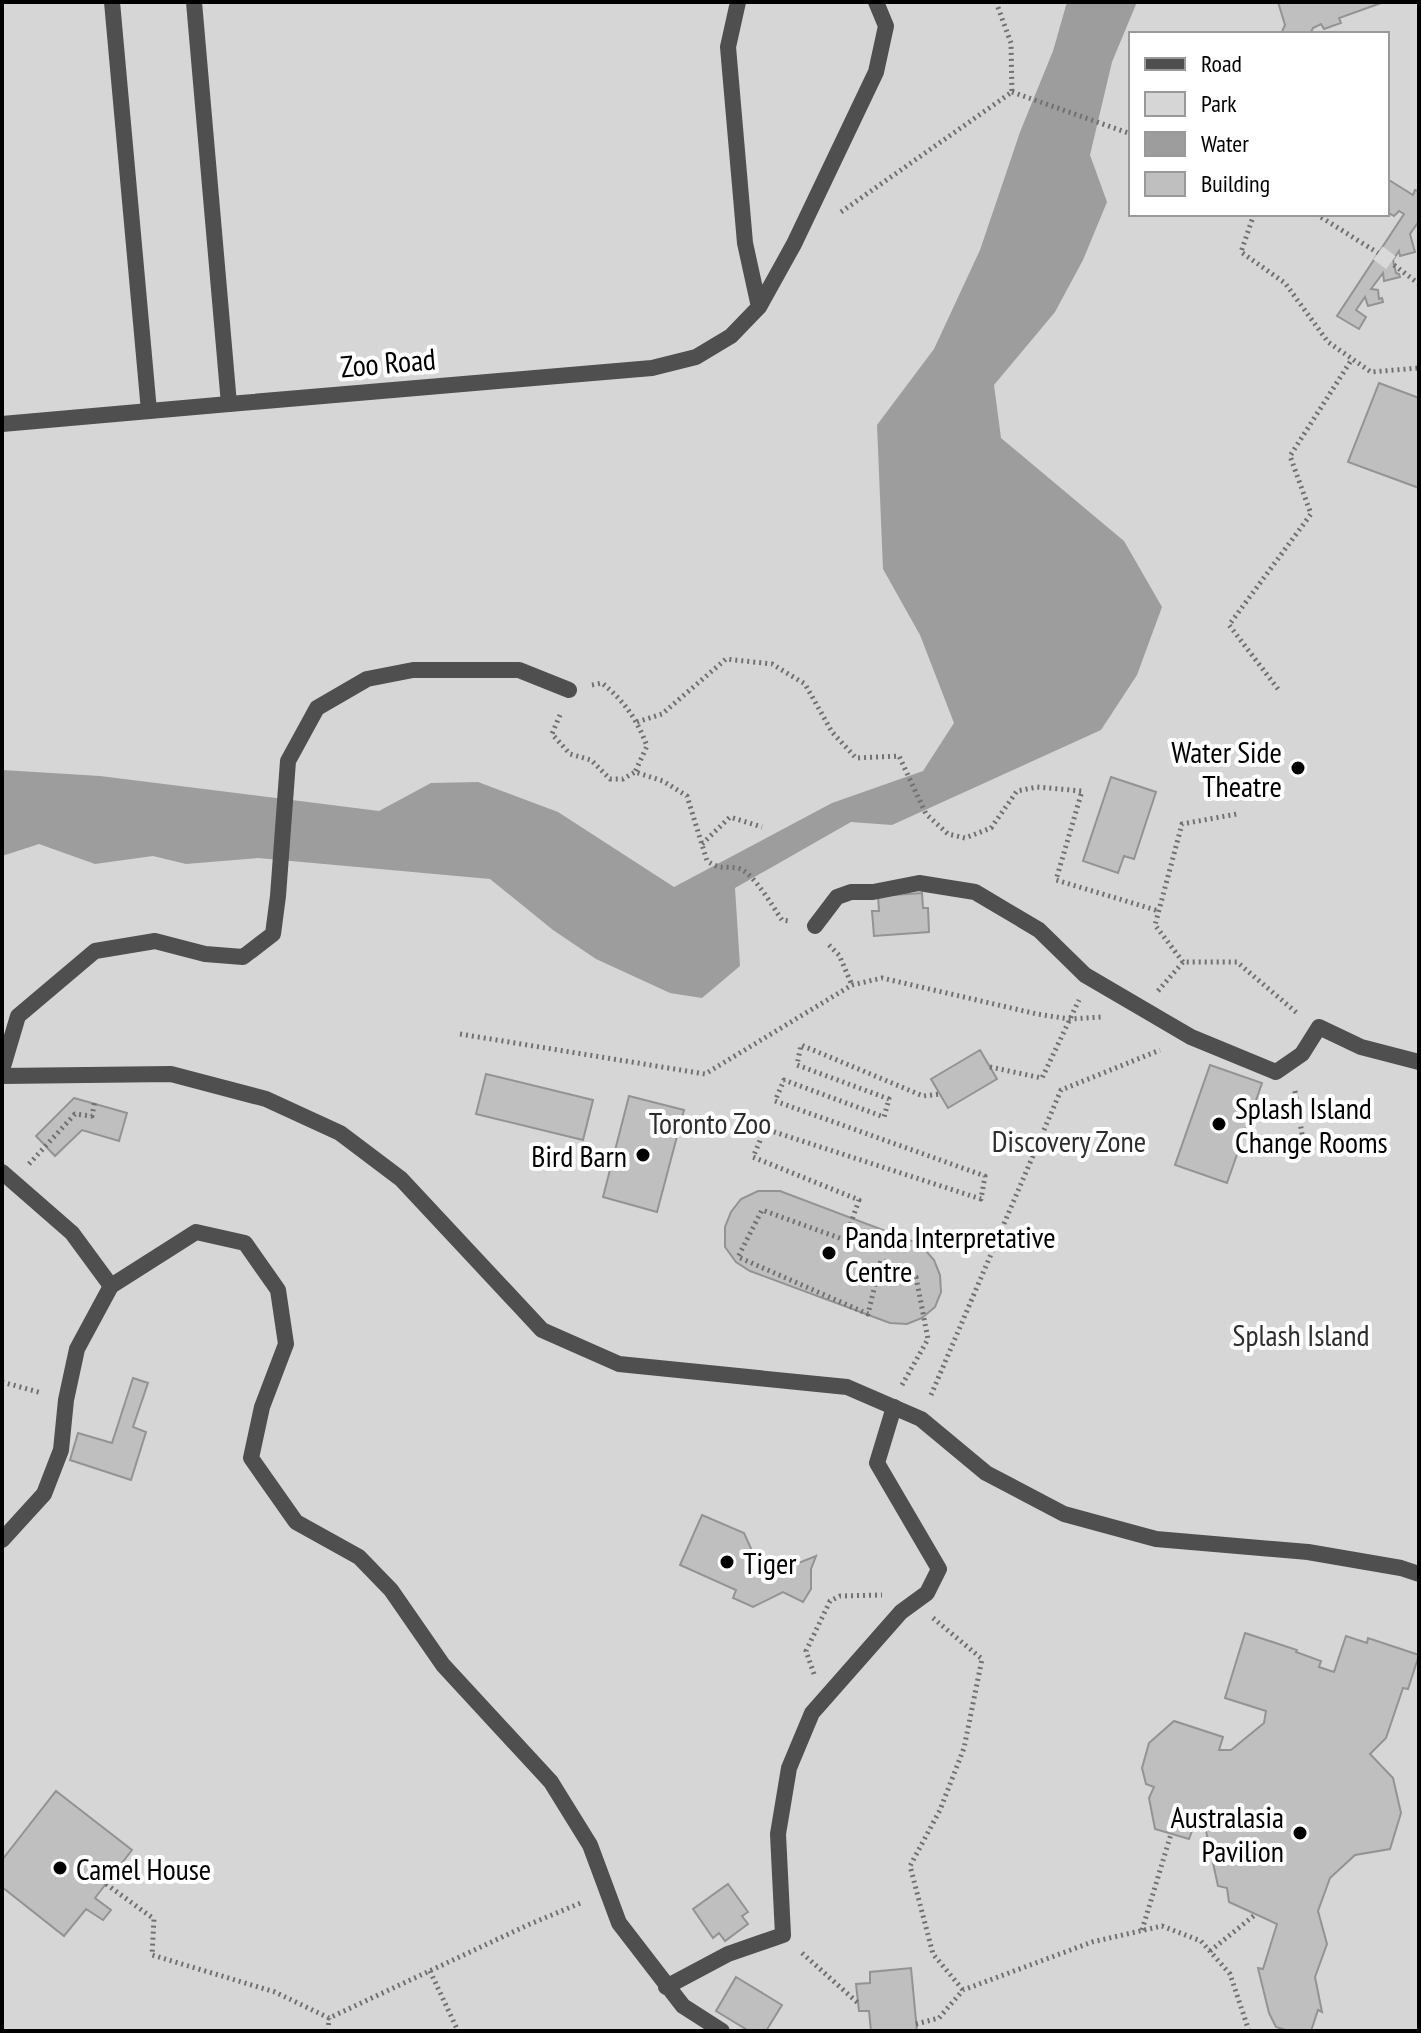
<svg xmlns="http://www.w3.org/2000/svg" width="1421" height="2033" font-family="'PT Sans Narrow',sans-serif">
<rect width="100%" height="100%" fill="#fff"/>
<!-- green -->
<path fill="#d6d6d6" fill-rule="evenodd" d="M2,2h1417v2029h-1417zM1131,34h256v180h-256z"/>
<!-- water -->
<path fill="#9d9d9d" d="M1067,2h70l-25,60 -22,93 17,47 -24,58 -28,52 -61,73 7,53 123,103 38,66 -25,68 -36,55 -209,95 -41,-3 -116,66 5,78 -38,32 -32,-5 -74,-34 -43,-29 -63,-51 -232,-21 -72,6 -33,-8 -58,8 -56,-20 -37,12v-86l98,6 279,35 52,-28 47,-1 80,30 116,75 158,-84 91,-32 31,-48 -34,-88 -37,-66 -6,-144 57,-76 46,-99 40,-118 33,-81z"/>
<!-- building -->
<path fill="#bfbfbf" stroke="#939393" stroke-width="2" d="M1278,2h106l-45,16 2,5 -17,6 -3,-5 -8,4 -3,6h-29l4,-9z
M1389,180l24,15 2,-5 4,1v30l-9,13 5,18 -15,4 -1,-5 -6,9 3,13 3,1 1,3 -16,4 -1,-8 -12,16 7,1 1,9 3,-1 1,4 -15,4 -3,-9 -9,13 10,7 -7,12 -22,-13 67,-102 -5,-3 -5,5 -7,-4v-28z
M1379,383l40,15v90l-71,-26z
M1111,777l45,15 -22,67 -10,-3 -6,17 -35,-12z
M922,893l1,15h5l1,24 -55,4 -2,-25h7l-1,-15z
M980,1050l17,29 -49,29 -17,-29z
M1210,1065l52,18 -35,100 -52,-18z
M486,1074l107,26 -10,40 -107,-26z
M629,1096l55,14 -27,102 -54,-15z
M74,1098l53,15 -8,28 -37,-11 -27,26 -19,-20z
M758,1191h22l140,53 14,16 6,15 1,17 -6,15 -13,11 -15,6 -17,-1 -140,-52 -14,-9 -11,-15v-20l6,-15 10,-13z
M133,1378l15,5 -15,44 13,5 -15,48 -61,-20 8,-27 34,10z
M702,1515l42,18 9,20 33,15 30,-12 -5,13v20l-8,13 -20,-10 -30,15 -20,-9 3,-8 -56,-25z
M1245,1633l52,17 -1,2 25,9 -2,6 15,5 12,-36 21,7 1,-5 51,17 -11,34 -5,-1 -17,50 -16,16 23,24 8,35 -11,36 -35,6 -25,23 -12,33 9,33 -12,33 7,35 -4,-2 -7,21h-22l-13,-4 -7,-14 -11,-45 5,1 14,-45 -48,-22 -2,-14 -9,-2 -12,-55h-14l-3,8 -34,-10 -6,-31 5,-11 -8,-3 -4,-16 7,-25 25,-22 49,16 -4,13h12l33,-27 2,-12 -41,-13z
M56,1791l76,59 -37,48 16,12 -8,10 -17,-11 -22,27 -62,-49v-27z
M728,1884l20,28 -6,4 6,8 -23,17 -6,-8 -6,5 -20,-29z
M911,1968l6,63h-46l-2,-20h-10l-3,-27 14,-1v-11z
M736,1977l46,28 -16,26h-17l-33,-20z"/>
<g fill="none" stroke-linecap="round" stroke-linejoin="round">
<!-- street-tunnel -->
<path stroke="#d9d9d9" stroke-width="16" stroke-dasharray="16 8" stroke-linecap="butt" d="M1378,253l16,12"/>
<!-- path -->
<path stroke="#717171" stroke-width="5" stroke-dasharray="2 4" stroke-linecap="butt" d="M1012,92l119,42
M841,212l171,-120 -1,-49 -15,-41
M1254,214l-13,38 44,31 43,59 43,30 48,-4
M1316,214l62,39
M1394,265l25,19
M592,685l10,-2c22,18 35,36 45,63l-12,26 28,9 24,15 20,65c14,9 15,5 30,7 15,2 36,39 45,52l7,1
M1278,689l-49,-64 82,-111 -21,-58 62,-97
M560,715l-8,19 18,20 21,6 19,19h13l12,-7
M637,722l25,-8 64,-55 46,5 33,20 27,48 24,26 43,-2 27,58 22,20 17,4 26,-10 26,-37 20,-4 45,4 -26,89 103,31
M702,844l28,-27 32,10
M829,945l10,10 13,30
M1183,962l-28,-37 27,-101 55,-10
M1158,991l25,-29h54l60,51
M460,1034l245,40 147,-89 30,-7 155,36 32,5 32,-2
M990,1067l52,11 37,-78
M1295,1091l8,49
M29,1164l46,-50 17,2 3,-16
M2,1382l40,11
M902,1385l26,-46 -12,-62 -35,-17 -13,54 -130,-57 24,-47 83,30 14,-40 -106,-43 12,-28 216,70 4,-23 -210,-75 9,-21 100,37 5,-18 -92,-34 4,-20 122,51 17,-2
M931,1395l130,-305 99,-40
M933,1618l49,41 -18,89 -24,62 -30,56 23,88 30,36
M814,1674l-8,-23 24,-50 10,-5 42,-1
M106,1884l48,35 -2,36 123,37 54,26 201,-94 53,-22
M1142,1930l29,-96
M1210,1951l46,-37
M802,1953l56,50
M430,1971l28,60
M916,2024l23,-6 24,-28 129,-48 70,-16 39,15 29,33 19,57
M328,2031l1,-13"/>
<!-- lane -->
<path stroke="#4f4f4f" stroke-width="16" d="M112,2l37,409
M194,2l35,402 423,-36 44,-11 35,-21 28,-29 35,-63 82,-172 10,-46 -10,-24
M738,2l-10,45 17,196 14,64
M2,1070l16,-54 77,-65 60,-10 50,13 38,3 30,-23 5,-38 10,-135 29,-53 50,-29 46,-9h106l50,20
M2,1076l169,-2 95,25 74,34 61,46 141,151 77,34 228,23 74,32 65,54 78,41 92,25 152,13 93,16 18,6
M2,1172l70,61 39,53"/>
<!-- street -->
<path stroke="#4f4f4f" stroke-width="16" d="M2,424l227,-20
M815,926l22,-29 14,-5h22l46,-9 56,9 64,38 46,45 106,62 85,35 26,-18 17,-27 42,20 58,15
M2,1540l42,-46 17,-44 5,-50 11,-51 34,-63 85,-54 49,11 33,47 8,54 -24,63 -11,51 45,64 63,35 32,33 52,75 108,117 39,63 29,78 64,83 39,25
M666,1987l62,-33 55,-19 -5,-101 11,-66 23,-55 89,-101 26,-19 12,-24 -62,-106 17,-56"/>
</g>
<!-- markers -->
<g fill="#000" stroke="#fff" stroke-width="3">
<circle cx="1298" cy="768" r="8"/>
<circle cx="1219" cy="1124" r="8"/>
<circle cx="643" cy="1155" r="8"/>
<circle cx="829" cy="1253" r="8"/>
<circle cx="727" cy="1562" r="8"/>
<circle cx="1300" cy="1833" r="8"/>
<circle cx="60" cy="1868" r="8"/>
</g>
<g text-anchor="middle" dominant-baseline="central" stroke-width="8" stroke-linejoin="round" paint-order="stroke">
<!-- street labels -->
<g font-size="30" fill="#000" stroke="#fff">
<text transform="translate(388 362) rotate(-5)">Zoo Road</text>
</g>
<!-- poi labels -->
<g font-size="30" fill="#000" stroke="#fff" text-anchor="start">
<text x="1282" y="751" text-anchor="end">Water Side<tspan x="1282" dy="34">Theatre</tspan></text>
<text x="1235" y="1107">Splash Island<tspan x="1235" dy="34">Change Rooms</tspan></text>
<text x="627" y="1155" text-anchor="end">Bird Barn</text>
<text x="845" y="1236">Panda Interpretative<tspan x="845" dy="34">Centre</tspan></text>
<text x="743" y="1562">Tiger</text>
<text x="1284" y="1816" text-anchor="end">Australasia<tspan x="1284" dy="34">Pavilion</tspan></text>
<text x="76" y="1868">Camel House</text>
</g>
<!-- park labels -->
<g font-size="30" fill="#2d2d2d" stroke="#fff">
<text x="710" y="1122">Toronto Zoo</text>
<text x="1069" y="1140">Discovery Zone</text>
<text x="1301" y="1334">Splash Island</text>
</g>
</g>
<!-- border -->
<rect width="1421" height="2033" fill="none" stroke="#000000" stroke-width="8"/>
<!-- legend -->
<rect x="1129" y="32" width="260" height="184" fill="#ffffff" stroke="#999999" stroke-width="2"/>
<rect x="1145" y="58" width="40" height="12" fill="#4f4f4f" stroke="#999999" stroke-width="2"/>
<text x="1201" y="72" font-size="24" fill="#000000">Road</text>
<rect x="1145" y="92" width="40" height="24" fill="#d6d6d6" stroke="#999999" stroke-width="2"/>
<text x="1201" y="112" font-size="24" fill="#000000">Park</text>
<rect x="1145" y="132" width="40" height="24" fill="#9d9d9d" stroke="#999999" stroke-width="2"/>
<text x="1201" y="152" font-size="24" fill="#000000">Water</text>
<rect x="1145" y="172" width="40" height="24" fill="#bfbfbf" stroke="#999999" stroke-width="2"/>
<text x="1201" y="192" font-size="24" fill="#000000">Building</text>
</svg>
